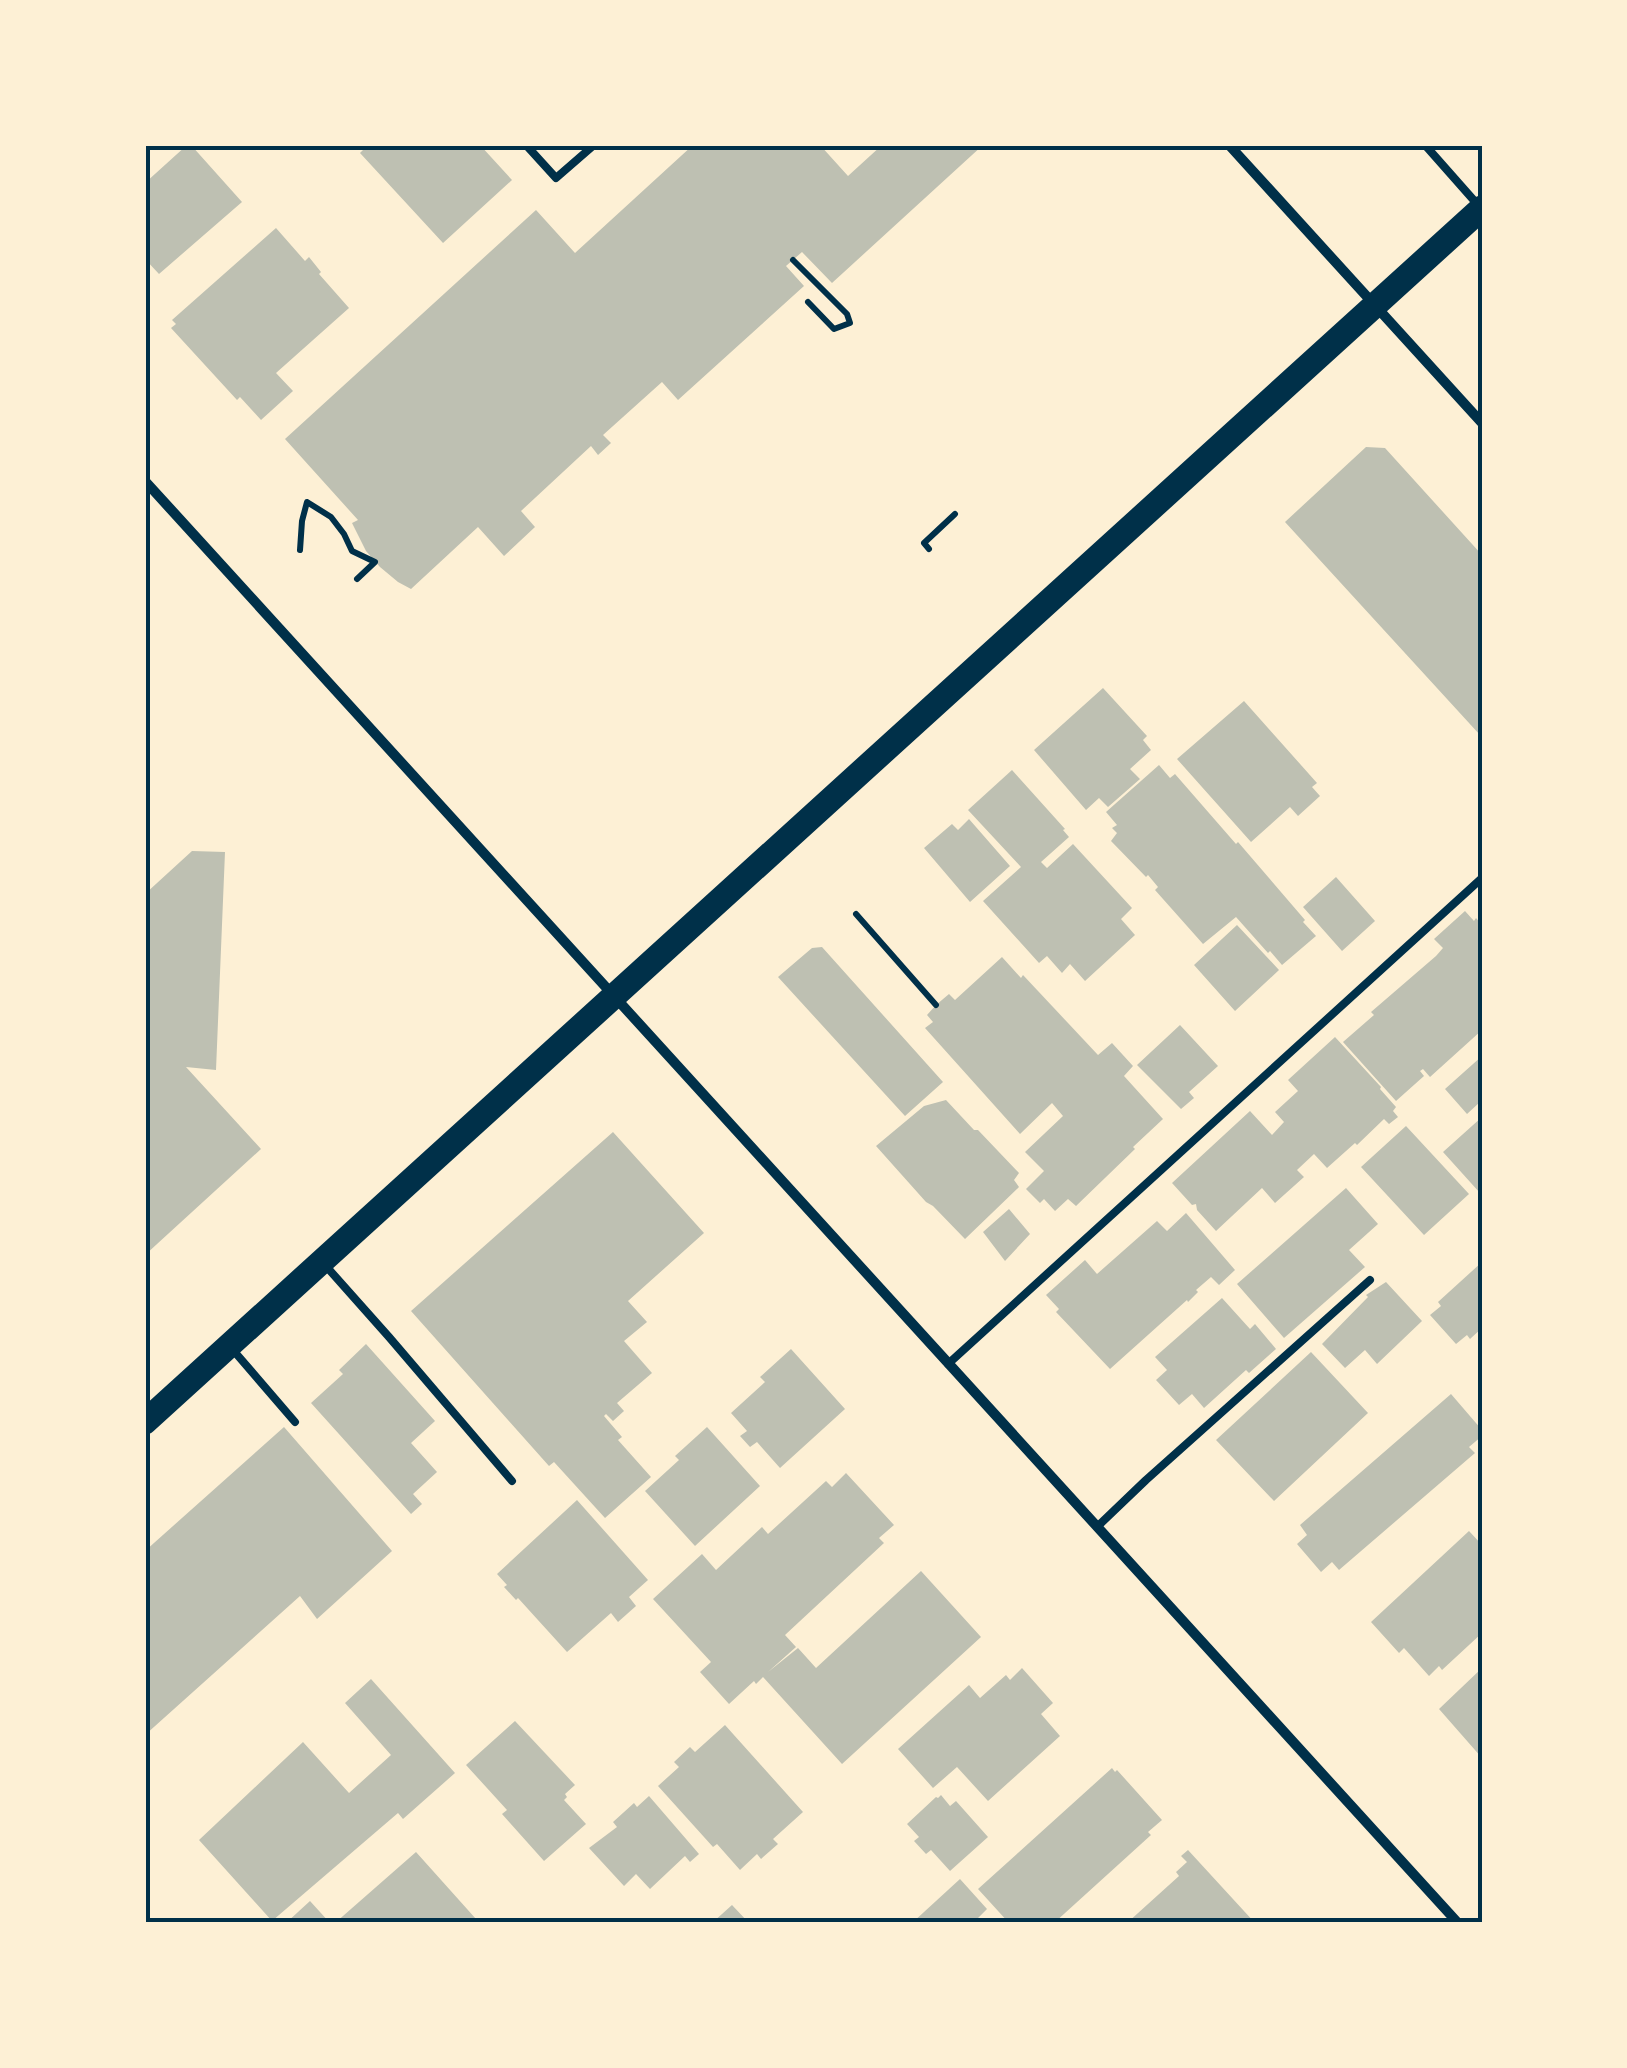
<svg xmlns="http://www.w3.org/2000/svg" width="1627" height="2068" font-family="Figtree,sans-serif">
<rect width="100%" height="100%" fill="#fdf0d5"/>
<!-- building -->
<path fill="#bec0b2" d="M187,145h4l51,57 -83,72 -14,-15v-76z
M368,145h112l32,35 -69,63 -83,-90z
M693,145h127l28,31 34,-31h101l-151,138 -30,-31 -16,14 18,20 -126,114 -16,-18 -59,53 8,8 -13,12 -7,-9 -70,65 14,16 -31,29 -26,-29 -67,62 -13,-7 -18,-15 -14,-16 -14,-28 6,-3 -73,-81 251,-229 39,43z
M276,228l29,33 4,-4 12,15 -2,2 30,34 -73,65 17,18 -32,29 -21,-23 -3,3 -66,-72 5,-4 -4,-4z
M1366,447l19,1 97,107v178l-2,2 -195,-213z
M1103,688l44,48 -4,4 8,10 -21,19 10,10 -32,28 -9,-9 -13,12 -52,-60z
M1244,701l73,82 -5,4 8,9 -22,20 -8,-9 -39,35 -74,-83z
M1159,765l11,13 5,-4 61,70 2,-2 67,78 -2,2 13,14 -34,29 -12,-14 -2,2 -32,-36 -33,27 -48,-54 3,-3 -10,-12 -2,2 -35,-36 6,-8 -5,-5 5,-3 -11,-13z
M1012,770l53,59 -2,1 6,7 -28,25 6,6 26,-24 59,64 -11,11 14,16 -50,46 -15,-17 -8,9 -15,-17 -8,7 -56,-62 38,-34 -53,-57z
M969,819l41,47 -40,36 -46,-54 28,-24 6,6z
M192,851l33,1 -9,218 -30,-3 75,82 -116,106v-361z
M1336,877l39,44 -33,30 -39,-44z
M1465,911l9,10 2,-3 6,7v105l-52,47 -7,-8 -3,2 4,5 -28,25 -53,-59 31,-27 -3,-3 65,-56 7,-8 -9,-9z
M1237,925l42,45 -44,41 -41,-46z
M822,947l121,135 -38,34 -127,-139 34,-29z
M1002,957l19,21 2,-3 75,80 14,-12 21,23 -9,10 39,43 -30,28 2,2 -59,57 -8,-7 -13,12 -11,-12 -4,4 -14,-14 18,-18 -19,-19 38,-36 -11,-13 -32,31 -95,-106 8,-6 -6,-7 9,-10 13,-11 6,6z
M1180,1025l38,41 -29,26 5,6 -13,11 -44,-44z
M1335,1037l46,50 -1,2 16,18 -3,4 5,6 -9,7 -5,-5 -27,26 -2,-2 -28,25 -13,-14 -17,16 7,7 -29,26 -13,-15 -46,43 -19,-21 -1,-6 -4,1 -20,-22 78,-72 22,24 12,-13 -9,-10 23,-21 -10,-11z
M1482,1056v49l-2,-3 -13,12 -22,-25z
M946,1100l28,30h4l41,43 -5,7 5,7 -54,52 -32,-33 -7,-4 -50,-56 48,-40z
M1482,1117v74l-2,2 -37,-41z
M1406,1126l63,68 -45,41 -63,-68z
M613,1132l91,101 -76,68 19,21 -23,19 28,32 -35,30 7,8 -11,10 -7,-7 -2,2 18,21 -4,3 33,37 -46,41 -51,-56 -5,4 -138,-155z
M1346,1188l32,36 -29,26 16,17 -81,71 -47,-54z
M1009,1209l21,25 -25,27 -22,-29z
M1186,1213l49,57 -16,15 -8,-8 -15,13 2,2 -10,10 -1,-2 -77,69 -54,-57 3,-3 -13,-14 39,-35 12,14 60,-53 10,10z
M1482,1262v66l-12,11 -3,-4 -11,9 -26,-29 11,-9 -3,-4z
M1386,1282l36,39 -45,43 -12,-14 -20,18 -23,-24 46,-47 -2,-2z
M1222,1298l28,31 5,-5 21,25 -27,24 -3,-3 -42,38 -12,-14 -13,11 -23,-25 11,-10 -12,-13z
M366,1344l69,77 -24,22 26,29 -24,22 9,10 -11,10 -100,-111 32,-29 -4,-4z
M791,1349l54,60 -65,59 -23,-26 -7,5 -10,-11 7,-5 -16,-18 34,-31 -5,-5z
M1311,1352l57,61 -94,88 -58,-61z
M1451,1394l31,36v6l-13,11 6,6 -136,117 -7,-8 -11,10 -24,-28 10,-9 -7,-10z
M284,1427l108,124 -75,68 -17,-23 -155,139v-184z
M707,1427l53,59 -65,60 -50,-55 34,-31 -4,-4z
M846,1473l48,52 -15,13 5,5 -99,92 11,12 -28,25 30,-24 18,20 105,-97 60,66 -139,127 -79,-87 -7,7 -2,-3 -25,23 -29,-32 11,-10 -58,-63 49,-45 14,16 46,-43 6,7 58,-53 6,6z
M577,1500l71,80 -19,17 7,9 -18,16 -7,-9 -44,39 -49,-54 -2,2 -12,-13 3,-2 -10,-11z
M1469,1531l13,14v88l-40,37 -3,-4 -10,10 -25,-28 -5,5 -28,-31z
M1022,1668l31,35 -12,11 19,22 -72,65 -31,-34 -24,21 -35,-39 71,-64 11,13 26,-23 4,5z
M1482,1668v90l-43,-49z
M371,1679l84,94 -52,46 -5,-6 -126,108 -73,-81 104,-98 46,51 42,-38 -46,-52z
M515,1721l60,64 -10,9 2,3 -3,3 22,24 -42,37 -42,-47 5,-4 -41,-45z
M725,1725l78,87 -30,27 5,5 -17,15 -4,-5 -17,16 -23,-26 -4,3 -55,-61 21,-19 -5,-5 16,-15 5,5z
M1112,1768l3,4 2,-2 45,50 -14,12 3,3 -97,88h-45l-31,-34z
M941,1795l9,11 6,-5 32,36 -38,34 -19,-21 -5,4 -12,-13 5,-4 -12,-13 29,-27 2,1z
M649,1796l50,58 -9,8 -5,-6 -35,33 -14,-15 -12,12 -35,-38 28,-21 -4,-5 21,-19 3,4z
M1188,1850l67,73h-128l52,-47 -3,-4 11,-10 -6,-6z
M416,1852l60,67 -5,4h-136z
M960,1879l27,30 -14,14h-61z
M310,1901l20,22h-44z
M732,1905l17,18h-37z"/>
<g fill="none" stroke-linecap="round" stroke-linejoin="round">
<!-- path -->
<path stroke="#003049" stroke-width="6" d="M793,260l54,54 3,9 -16,6 -26,-27
M929,549l-5,-6 31,-29
M300,550l2,-29 5,-19 24,15 13,17 8,17 23,11 -18,17
M856,914l80,91"/>
<!-- service -->
<path stroke="#003049" stroke-width="8" d="M526,145l30,33 38,-33
M1425,145l53,60
M325,1265l64,72 123,144
M233,1350l62,72
M948,1364l534,-486
M1097,1527l49,-47 224,-200"/>
<!-- minor -->
<path stroke="#003049" stroke-width="10" d="M1229,145l253,278
M145,481l1313,1442"/>
<!-- primary -->
<path stroke="#003049" stroke-width="25" d="M145,1422l1337,-1214"/>
</g>
<!-- border -->
<rect width="1627" height="2068" fill="none" stroke="#fdf0d5" stroke-width="295"/>
<rect x="148" y="148" width="1332" height="1772" fill="none" stroke="#003049" stroke-width="4"/>
</svg>
